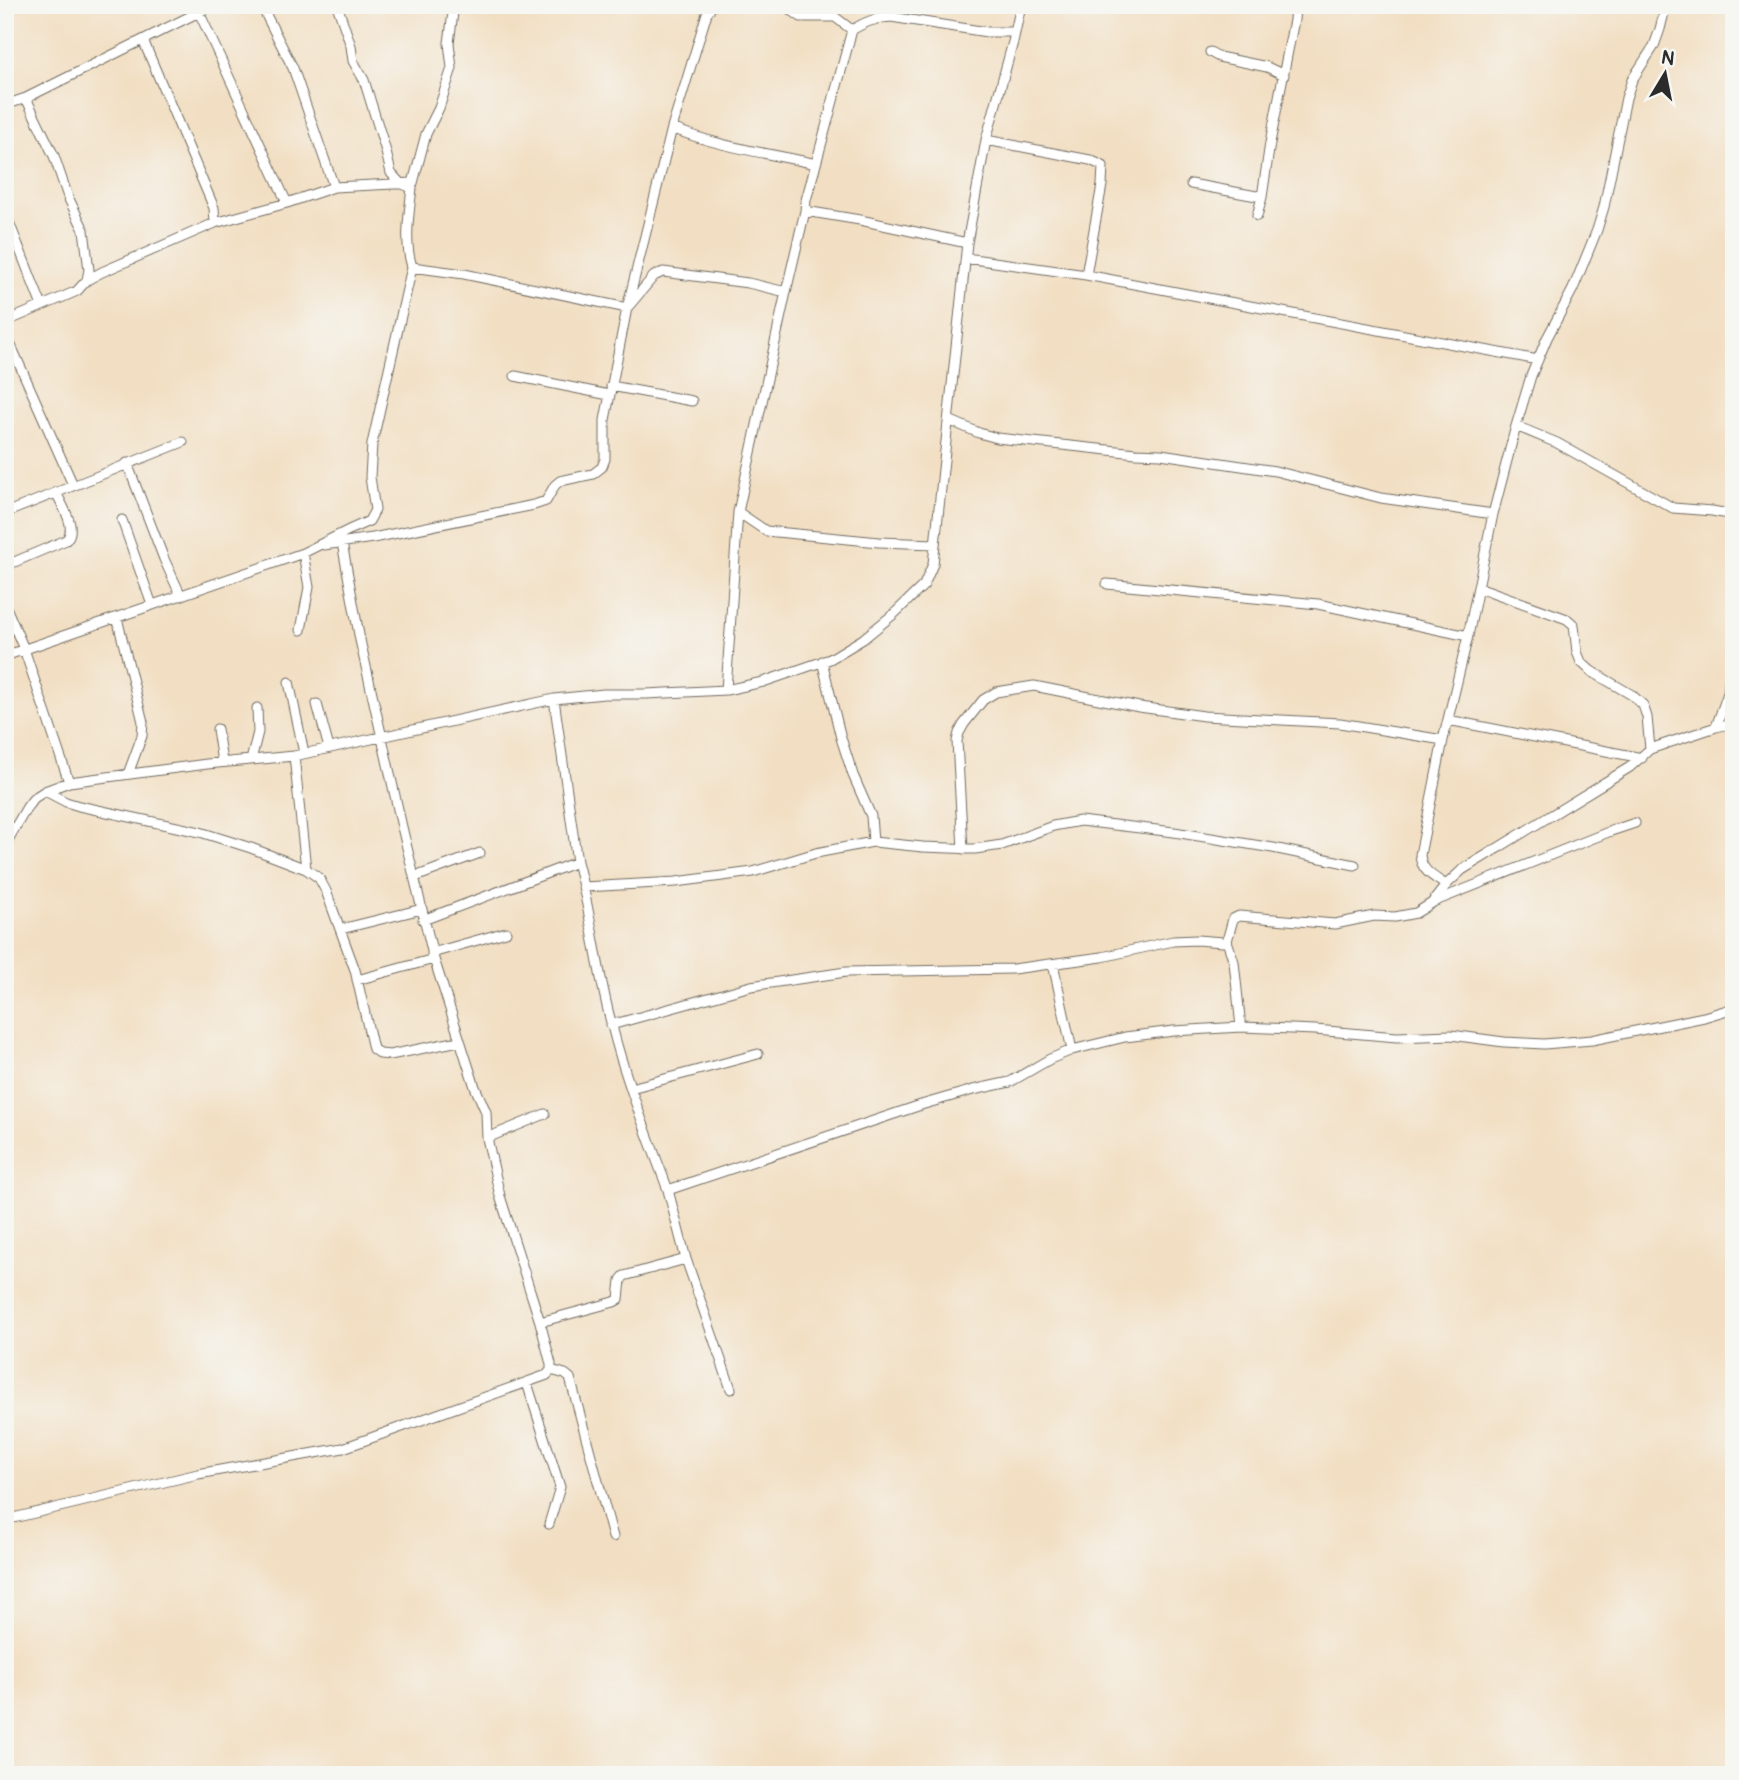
<svg xmlns="http://www.w3.org/2000/svg" width="1739" height="1780" font-family="Pangolin,sans-serif">
<rect width="100%" height="100%" fill="#f6f6f2"/>
<filter id="ink" filterUnits="userSpaceOnUse"><feTurbulence type="fractalNoise" baseFrequency=".0143" numOctaves="2"/><feDisplacementMap in="SourceGraphic" scale="14" xChannelSelector="R" yChannelSelector="G"/><feConvolveMatrix kernelMatrix="1 2 1 2 8 2 1 2 1" color-interpolation-filters="sRGB"/></filter>
<filter id="wash" filterUnits="userSpaceOnUse"><feTurbulence type="fractalNoise" baseFrequency=".00686" numOctaves="4" result="noise"/><feDisplacementMap in="SourceGraphic" scale="28" xChannelSelector="R" yChannelSelector="G"/><feGaussianBlur stdDeviation="1.57" result="paint"/><feColorMatrix in="noise" values="0 0 0 0 0 0 0 0 0 0 0 0 0 0 0 0 0 1.4 0 .05"/><feComposite in="paint" operator="in"/></filter>
<g filter="url(#wash)">
<rect width="100%" height="100%" fill="#f2dfc3"/>
</g>
<g filter="url(#ink)">
<g fill="none" stroke-linecap="round" stroke-linejoin="round">
<defs>
<path id="minor" d="M261,5l32,63 41,119
M784,5l17,12h34l17,13c13,-8 23,-12 39,-13l96,15h28
M199,12l88,191
M143,40l71,168 1,15
M1210,52l9,5 48,10 17,8
M5,105l21,-7 187,-93
M816,164l36,-134
M1191,184l71,13
M805,211l55,9 107,23
M5,212l37,94
M1257,216l5,-19 8,-54 24,-123 1,-15
M966,258l120,17 16,-90 1,-19 -13,-6 -104,-20
M412,267l52,7 163,34 27,-32 9,-4 85,11 38,9 19,-81 1,-11 10,-36c-48,-11 -98,-17 -144,-36
M1086,275l452,85
M87,280l15,-8 113,-49 72,-20 47,-16 79,-4 13,-49 13,-26 13,-40 -3,-25 5,-38
M5,322l72,-31 10,-11 2,-10 -5,-40 -16,-33 -14,-41 -28,-58
M5,332l68,153
M515,376l94,19
M611,386l81,15
M949,420l30,13 18,5 139,15 25,1 114,17 106,27 112,16
M1516,426l41,17 116,65 39,3 22,4
M127,463l37,96 17,37
M738,512l28,19 113,11 56,2
M5,513l178,-71
M122,520l30,85
M342,543l18,97 42,187 32,132
M324,545l49,-7 161,-33 12,-4 9,-16 5,-4 33,-7 9,-7 3,-8v-39l22,-112 45,-180 35,-115 6,-8
M5,566l61,-26c12,-12 -4,-34 -10,-48
M1107,584l211,20 150,32
M1478,587l89,32 7,6 3,27 4,10 10,9 41,24 11,10 4,12 3,32
M5,605l19,44 45,133
M117,618l26,104 -1,14 -14,38
M301,630l8,-43 -6,-34
M5,656l298,-103 48,-24 18,-8 6,-11 -5,-33 2,-33 40,-177c-8,-25 -3,-53 0,-79l-12,-5 -9,-10 -6,-25 -21,-68 -11,-19 -2,-15 -14,-41
M822,661l19,77 12,37 18,41 2,26
M289,682l15,71
M726,690l12,-178 48,-220
M554,699l23,163c15,54 20,110 35,164 14,56 36,110 56,164
M317,704l12,44
M1448,720l194,38
M1716,727l18,-4
M217,729l5,33
M294,756l12,113
M251,760l7,-28 -1,-24
M45,791l21,11 13,4 121,26 51,16 55,21 13,9 7,13 29,79 18,79 7,5 10,1 69,-14
M5,845l22,-38 7,-9 11,-7 24,-9 138,-18 87,-8 260,-57 50,-5h42l80,-4 37,-8 67,-23 33,-20 32,-26 29,-28 9,-21 34,-321 19,-103 27,-98 8,-37
M963,849l-6,-108 2,-8 5,-9 19,-24 13,-8 38,-6 105,21 65,9 136,7 103,17
M415,877l65,-24
M1446,885c-12,-8 -25,-14 -26,-30l23,-115 25,-104 25,-122 23,-88 15,-50 16,-38 26,-49 24,-59 7,-23 22,-109 6,-18 22,-34 6,-17 6,-24
M584,887l92,-5 77,-10 63,-19 57,-11 50,5 52,2 27,-4 51,-19 27,-5 94,11 99,16 82,17
M1433,902l178,-71 24,-8
M423,920l154,-58
M341,929l81,-20
M1227,941l7,21 7,65
M432,953l74,-21
M1053,964l19,86
M357,980l77,-21 41,128 11,25 1,26 13,58 40,126
M611,1025l140,-39 95,-14 167,-3 89,-12 71,-16 24,-1 26,2 4,-1 6,-22 6,-3 96,8 39,-8 21,1 21,-4 16,-10 14,-18 16,-15 168,-103 20,-18 66,-22 12,-34 6,-51
M631,1088l127,-34
M487,1138l58,-24
M686,1259l45,130
M551,1370l14,4 5,4 43,159
M527,1383l33,104 -11,37
M5,1520l193,-46 145,-26 204,-73 4,-5v-6l-11,-42 74,-20 5,-3 2,-19 3,-4 62,-17 -18,-69 253,-85 52,-15 37,-8 40,-23 22,-9 53,-13 49,-6 67,-4 74,3 82,7 54,-2 53,7 40,2 48,-4 112,-23 30,-9"/>
</defs>
<!-- minor casing -->
<use href="#minor" stroke="#716a60" stroke-width="11"/>
<!-- minor -->
<use href="#minor" stroke="#fff" stroke-width="9"/>
</g>
</g>
<!-- margin -->
<rect width="1739" height="1780" fill="none" stroke="#f6f6f2" stroke-width="28"/>
<!-- north arrow -->
<g transform="translate(1665 74) rotate(10)" stroke="#f6f6f2" stroke-width="5" paint-order="stroke">
<path d="M0-5L12 26L0 18L-12 26Z" fill="#2b2b2b"/>
<text y="-10" font-size="19" font-weight="bold" text-anchor="middle" fill="#2b2b2b">N</text>
</g>
</svg>
